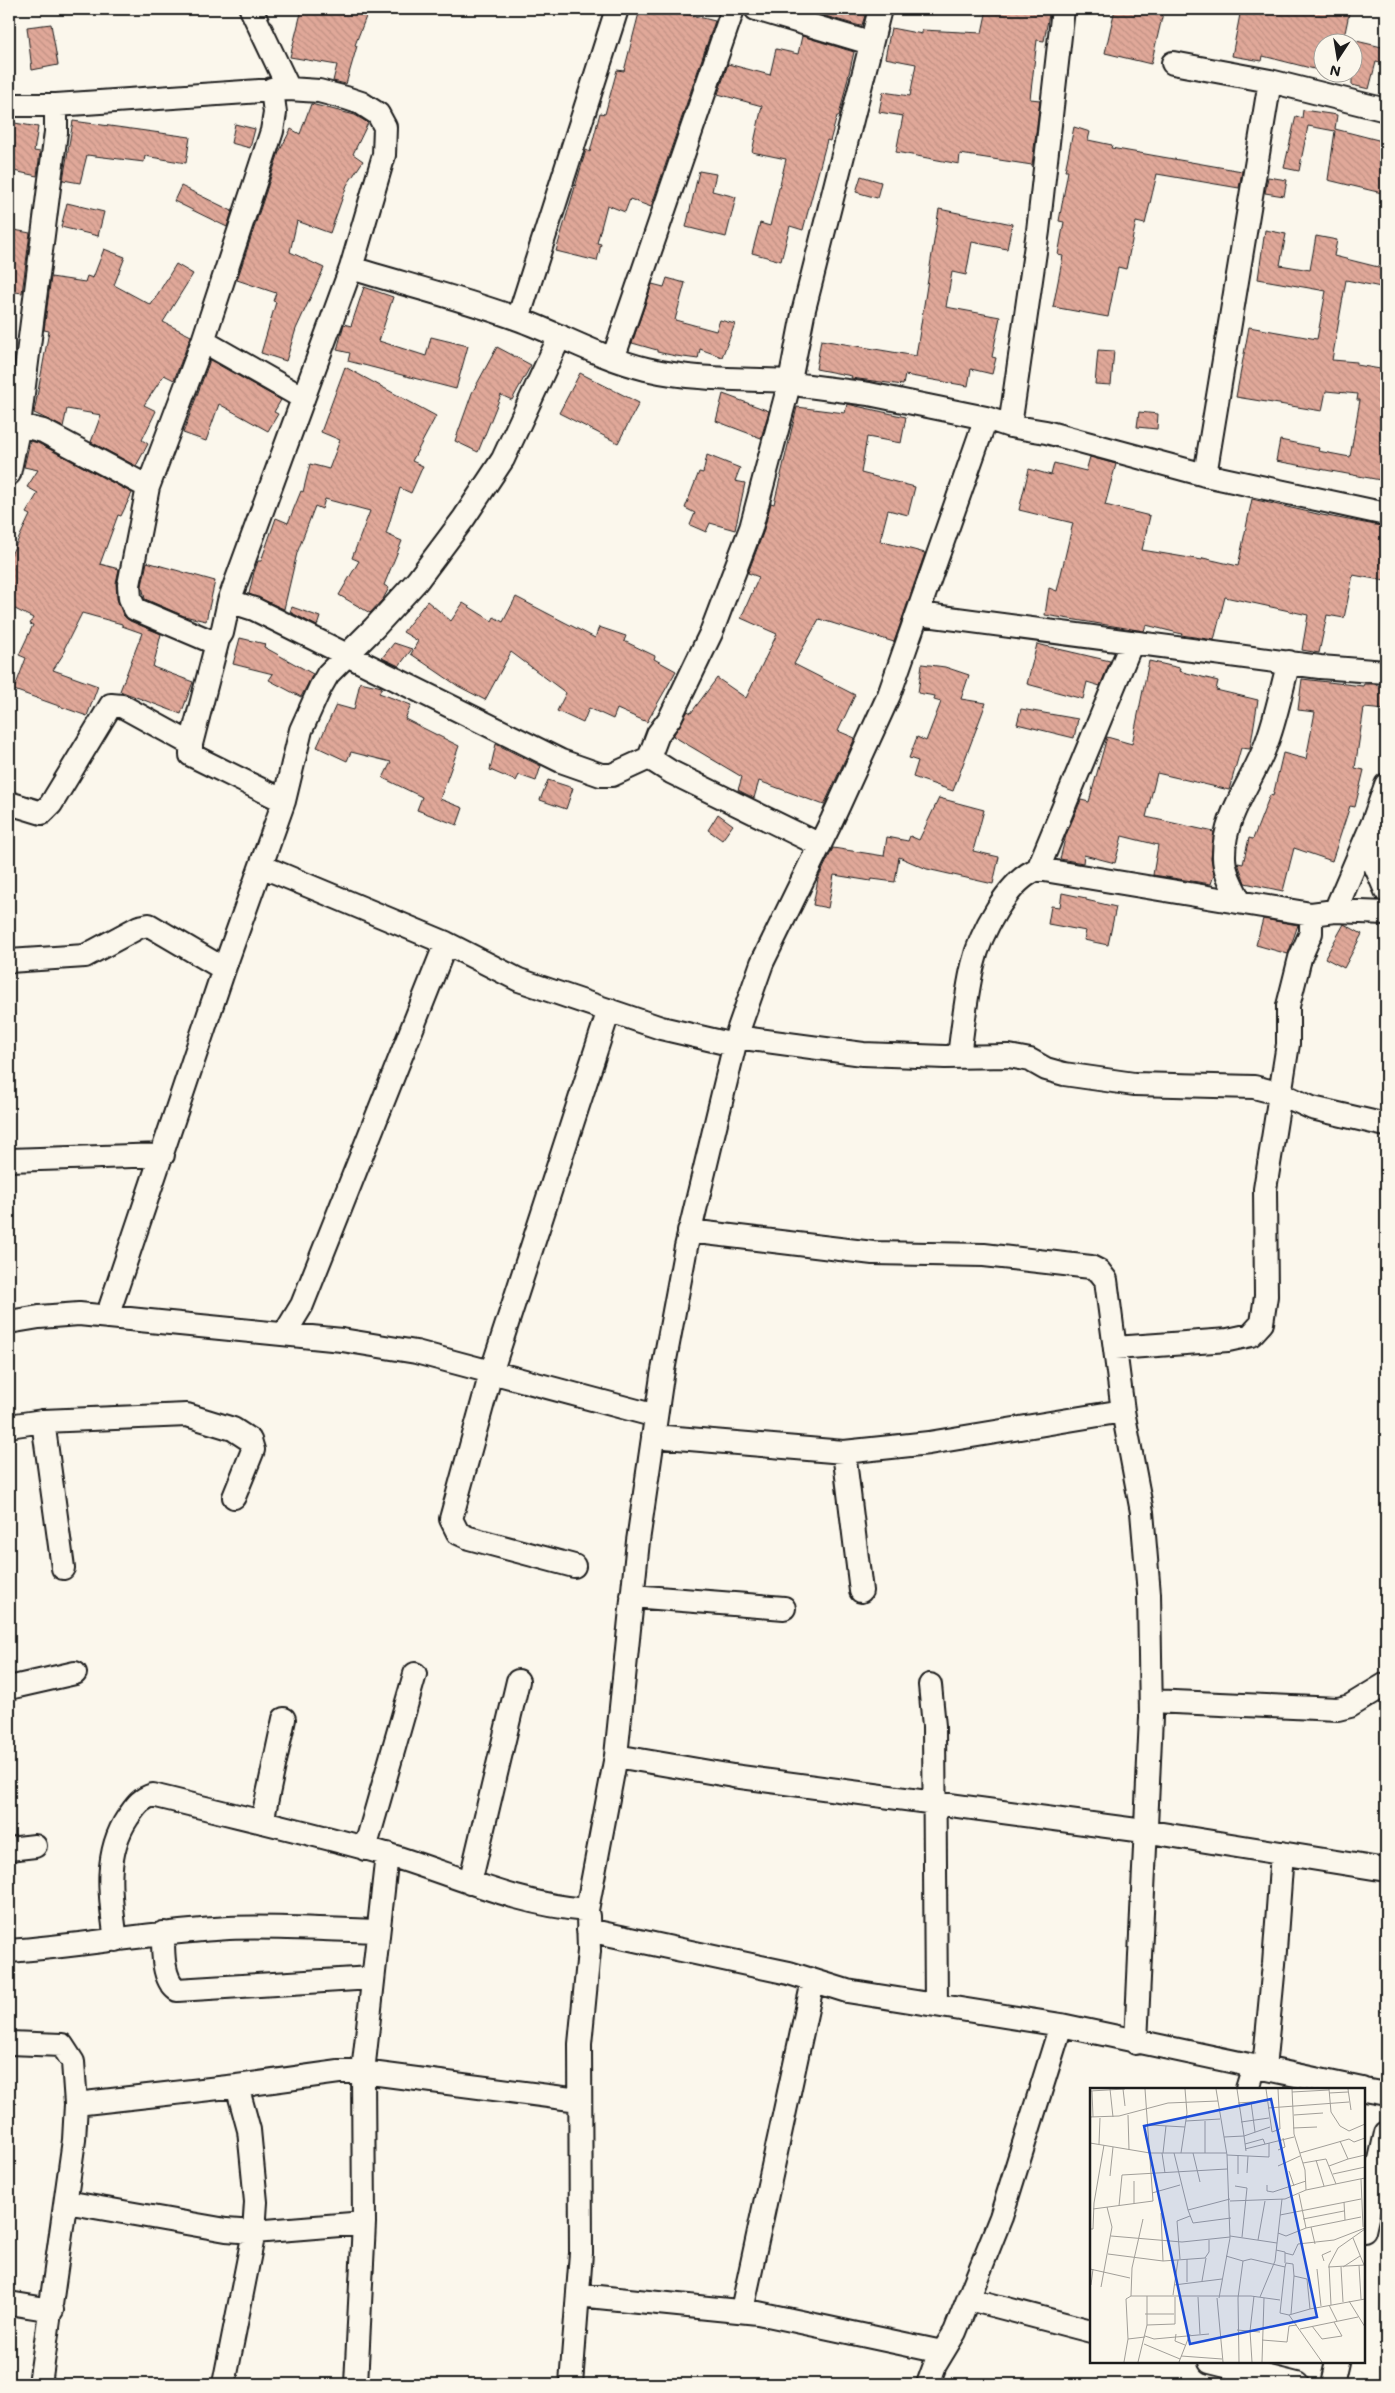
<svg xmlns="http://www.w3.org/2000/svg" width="1395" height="2393" font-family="Mali,sans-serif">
<defs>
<pattern id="building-back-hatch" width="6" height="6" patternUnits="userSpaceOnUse" patternTransform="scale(1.25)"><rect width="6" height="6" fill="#e0a899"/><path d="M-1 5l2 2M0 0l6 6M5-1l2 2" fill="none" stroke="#c09083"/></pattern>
</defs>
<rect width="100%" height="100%" fill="#fbf7ec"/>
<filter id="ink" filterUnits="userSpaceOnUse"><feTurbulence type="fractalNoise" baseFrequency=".02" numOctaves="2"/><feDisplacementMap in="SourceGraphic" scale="10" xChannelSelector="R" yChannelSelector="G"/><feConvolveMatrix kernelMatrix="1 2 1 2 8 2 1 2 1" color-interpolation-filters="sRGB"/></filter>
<g filter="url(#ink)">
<!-- building -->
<path fill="url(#building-back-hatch)" stroke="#1c1c1c" d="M302,9h67l-14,36 2,1 -11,38 -13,-3 4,-16 -47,-8z
M640,9h26l49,12 -64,186 -21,-8 -5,13 -18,-7 -10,38 4,1 -4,17 -41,-10 30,-101 4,2 10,-39 5,1 12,-44 7,1z
M809,9h58l-5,16 -2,1 -52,-15z
M987,9h63l-6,32 -7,-1 -7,59 10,1 -8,65 -72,-11 -1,10 -63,-12 7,-36 -24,-4 4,-20 27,4 6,-32 -31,-6 6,-30 31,6v-4l60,3z
M1115,9h49l-13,55 -46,-11z
M1241,9h109l-7,33h-21v29l-59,-15 -1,5 -30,-5z
M51,24l7,41 -26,5 -5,-43z
M802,36l52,16 -15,64h-2l-7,25 -3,-1 -24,90 -13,-4 -9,35 -29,-8 8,-30 10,3 16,-67 -34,-7 10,-46 -44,-12 10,-30 42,11 6,-26 22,5z
M1352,40l34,8v16l-10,-2 -7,27 -17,-4z
M311,104l44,11 13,8 -15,31 10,7 -16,24 -17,48 -33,-12 -7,31 34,16 -28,61 -10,32 -25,-8 15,-51 -3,-1 3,-8 -39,-13 42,-128 12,-23 9,5z
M1303,110l34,5 -2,14 51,13v52l-58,-14 7,-49 -27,-5 -9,45 -15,-3 12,-52 6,2z
M73,121l117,16 -4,26 -41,-7 -1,6 -57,-7 -7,28 -17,-3z
M9,122l29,5 -4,24 6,1 -3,24 -28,-6z
M235,124l20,5 -5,19 -19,-5z
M1074,127l16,5 -2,8 24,5 -1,3 131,23 -3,17 -82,-14 -12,50 -9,-2 -10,47 -8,-2 -10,50 -55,-10 10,-51 -5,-1 6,-33 -5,-1 9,-50h-3z
M699,171l17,3 -4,17 24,6 -10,40 -40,-10z
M861,176l20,6 -4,16 -21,-6z
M1268,177l19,3 -3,16 -19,-3z
M181,186l51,25 -5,16 -53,-26z
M67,203l37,9 -6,24 -37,-9z
M939,209l73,15 -5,25 -35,-7 -6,33 -14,-3 -6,35 54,10 -8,40 4,1 -4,16 -21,-5 -3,17 -63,-11 -2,10 -52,-7 1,-2 -36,-7 5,-29 95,16z
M9,229l21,4 -8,60 -13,-2z
M1265,230l21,4 -6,31 30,5 6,-34 21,4 -3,16 52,13v19l-40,-8 -14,80 25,2v3l29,5 -6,36 6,1v74l-110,-20 4,-21 39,8 -1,3 32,6 10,-57h-3l1,-6 -32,-3 -4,20 -86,-14 13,-70 68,12 9,-48 -68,-12z
M104,249l21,8 -11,28 37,20 25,-41 17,10 -30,48 28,14 -17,44 -10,-5 -20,30 12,6 -14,29 6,4 -12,22 -45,-24 10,-27 -34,-6 -4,18 -29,-14 15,-82 -5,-1 7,-53 34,5 2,-6 6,2z
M667,278l18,5 -10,37 41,11 4,-11 15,4 -13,33 -22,-8 -2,10 -22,-3 -19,-4v-2l-25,-7 20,-59 12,3z
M364,287l29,10 -14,44 47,15 5,-19 37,9 -12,43 -108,-28 2,-8 -13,-3 7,-26 7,2z
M497,347l34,18 -19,35 -11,-5 -23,57 -23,-11 17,-48z
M1098,350l16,1 -3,34 -16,-1z
M210,360l71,40 -7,12 4,2 -10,17 -49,-27 -13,37 -23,-8z
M345,367l91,49 -24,45 11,5 -12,27 -11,-5 -14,46 16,7 -18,44 5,3 -6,11 -13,14 -31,-18 20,-34 -7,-3 18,-47 -45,-12 -3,10 -7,-3 -18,47 -13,56 -35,-15 5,-22 4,-11h3l15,-43 12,5 13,-32 2,1 7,-28 19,5 11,-29 -19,-8z
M580,373l59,30 -21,40 -59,-30z
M723,394l46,17 -8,27 -45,-17z
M847,404l59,13 -5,26 -34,-6 -6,36 54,14 -7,28 -20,-5 -8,31 45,12 -31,89 -75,-23 -25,45 61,31 -17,36 17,7 -31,67 -65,-24 -5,17 -16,-8 4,-13 -69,-41 15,-25 3,2 26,-35 29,20 31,-64 -36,-16 18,-41 -11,-4 15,-40 8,-30 3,1 23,-97 48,6z
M1139,412l19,2 -1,15 -20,-2z
M30,441l8,2 94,50 -11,23 -3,-1 -18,49 19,5 -3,14 1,16 6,16 7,6 31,13 -8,33 40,15 -12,32 -61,-23 22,-58 -20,-7v-2l-40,-11 -18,36 2,1 -13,20 45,16 -11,30 -73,-26 12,-32 -7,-3 14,-30 -3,-1 3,-6 -24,-12v-47l21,-44 -4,-2 12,-20 -11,-6 11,-17 -14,-3z
M707,455l33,13 -5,13 10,2 -10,47 -25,-7 -4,9 -16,-7 5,-12 -10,-5 14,-36 4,1z
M1090,457l26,7 -11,41 45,11 -8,34 60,10 1,-2 35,8 14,-67 70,16 64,12 -4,24 4,1v29l-33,-6 -9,43 -17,-3 -8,38 -17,-3 6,-35 -83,-18 -11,43 -33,-5 1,-1 -36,-9 -2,6 -99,-16 4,-27 8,3 16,-68 -54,-13 10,-41 22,6 3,-12 32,8z
M147,562l68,19 -9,40 -22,-5 -39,-17 -3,-13z
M516,597l79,41 4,-11 27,9 -2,5 31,15 -1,3 22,12 -29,51 -30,-13 -4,10 -24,-11 -6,15 -26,-12 9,-18 -55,-41 -26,48 -27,-14 -47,-32 7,-13 -15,-9 24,-31 24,20 12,-18 29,18 2,-4 9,5z
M292,607l28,10 -3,9 -27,-14z
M240,638l25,6 -1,3 49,27 -12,23 -32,-17 4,-6 -40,-10z
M394,643l18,6 -13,17 -17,-8z
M1037,644l73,17 -10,25 -13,-4 -4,17 -56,-15z
M1149,661l31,7 -1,3 39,10 -2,9 42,10 -8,49 -9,-1 -12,42 -72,-17 -11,44 68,15 -3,26 3,17 -3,9 -58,-9 5,-30 -36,-9 -7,27 -31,-8 -1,8 -23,-4 6,-24 15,-35 8,2 18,-65 25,7z
M922,664l23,3 24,8 -8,24 25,4 -33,88 -40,-14 5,-16 -9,-3 8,-21 9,4 15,-39 -7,-2 1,-4 -17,-3z
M1302,679l61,7 1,-2h10l12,4v22l-22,-2 -9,60 9,2 -9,37 -5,-1 -18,55 -38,-13 -11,43 -38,-8 -7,-20 5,1 6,-26 4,1 17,-44 3,1 10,-43 23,6 9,-47 -17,-2z
M360,682l22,5 -3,6 32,12 -6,14 54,27 -19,53 23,9 -6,17 -40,-15 5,-13 -39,-19 8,-16 -40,-10 -4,9 -30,-14 19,-42 18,5z
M1021,709l57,10 -4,19 -57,-14z
M496,744l45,22 -5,15 -17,-6 -3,6 -26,-11z
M548,780l25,8 -7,21 -26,-9z
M939,798l45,12 -11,41 26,6 -6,27 -66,-15 -28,-12 -4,25 -23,-3 -1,2 -37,-6 -6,33 -15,-3 5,-26 15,-31 51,8 3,-19 21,4 2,-5 9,4z
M718,814l15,11 -11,15 -14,-10z
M1062,893l24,5v2l30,7 -8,38 -24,-5 2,-9 -38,-7 3,-18 9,1z
M1263,919l35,6 -10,29 -32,-9z
M1344,924l18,10 -18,34 -19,-10z"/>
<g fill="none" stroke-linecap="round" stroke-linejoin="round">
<defs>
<path id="minor" d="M251,9l38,80
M756,9l114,34
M1173,63l97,18 116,29
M9,105h47v27l-37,293 24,6 105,56 -19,98 1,13 5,11 73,31 10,-1 4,-6 7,-32 25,8 307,152 40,14h11l37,-17
M56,105l233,-16 30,2 27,7 15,5 17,11 7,13 -1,28 -33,113 -122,333
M351,268c56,17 113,31 167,51 43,16 83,39 128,50 47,11 96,10 144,12l11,4 68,9 117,24 24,8 36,6 159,43 181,39
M518,319l99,-310
M203,341l100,57
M613,359l120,-350
M1010,426l28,-195 25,-222
M9,474l10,-49
M1205,475l65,-394
M148,487l55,-146 69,-210 3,-18 -3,-24
M919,614l401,53 66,5
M218,639l-27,105v11l93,46
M9,803l33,10 9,-9 60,-99 11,1 69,38
M1373,831l1,32 12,28
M820,845l-149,-73 -22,-14 9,-24 12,-16 41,-85 40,-105 39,-147 14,-72 76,-300
M261,866l185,77 73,37 142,48 73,17
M1038,869l94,-227
M1239,900c-6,-13 -15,-28 -15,-43 -1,-41 27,-73 41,-110 11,-27 16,-57 24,-85
M1335,911l38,-89 13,-37
M9,961l76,-5 54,-29 10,-2 75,44
M736,1037l127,17 82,3 64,-1 21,4 16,9 18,5 70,10 120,3 27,7 31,14 74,17
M959,1056c4,-30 7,-62 14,-91 7,-31 35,-85 65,-96l273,45 24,-3 51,2
M9,1160l154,-5
M107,1317l117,-348 60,-168 17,-71 19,-42 8,-14 46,-46 43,-47 47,-63 39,-59 57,-123
M9,1322l30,-5 40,-3 263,26 74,12 240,64
M285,1333l17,-28 144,-362
M1115,1348l113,-8 23,-5 11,-12 4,-27 -1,-107 23,-145v-38l12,-48 11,-25v-19
M1123,1411l19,101 7,82 2,123 -15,326
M43,1421l20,147
M9,1426l34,-5 144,-6 46,14 17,11 3,10 -19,47
M653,1436l191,16 85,-9 194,-32 -17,-131 -7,-9 -8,-4 -107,-12 -111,-2 -184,-22
M844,1452l17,139
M574,1566l-105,-28 -11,-5 -7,-14 40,-146 118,-363
M632,1596l152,12
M930,1685l4,41 2,278
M9,1688l66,-15
M1151,1701l187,8 12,-3 36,-22
M616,1756l117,20 411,55 242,39
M262,1822l22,-103
M9,1849l26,-3
M365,1849l50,-175
M387,1854l-24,218 216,28
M470,1883l48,-202
M588,1930l201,43 58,18 214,34 301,64
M163,1933c0,17 -1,46 14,57l195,-12
M116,1940c-6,-42 -13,-86 12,-123 8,-11 12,-18 25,-22 78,20 156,37 233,59 67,20 131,51 201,56l29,-154 22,-215 24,-165 24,-129 52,-216 24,-68 70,-143 57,-125 97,-277
M9,1951c73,-5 146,-19 220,-23 49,-2 100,2 149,3
M9,2043l53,2 11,17 3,42 -2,36 -34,244
M1264,2069l10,-105 8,-111
M1247,2089l7,-23
M1364,2090l22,4
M76,2104l161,-18 102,-14h24l1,151 -8,161
M66,2202l160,28 28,2 110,-9
M1364,2231l22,-98
M578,2295l180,18 184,39
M969,2299l122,32
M9,2303l43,7
M742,2310l71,-329
M1210,2362l87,22
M224,2384l30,-152 2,-30 -7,-72 -12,-44
M571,2384l10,-131 -1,-209 9,-93 -1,-35
M928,2384l7,-19 20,-33 46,-115 60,-192
M1332,2384l5,-22"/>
</defs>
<!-- minor casing -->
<use href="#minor" stroke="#1c1c1c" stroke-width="26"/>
<!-- minor -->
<use href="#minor" stroke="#fbf7ec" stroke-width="22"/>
</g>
</g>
<!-- overview -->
<g transform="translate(1090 2088)">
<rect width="275" height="275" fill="#fbf7ec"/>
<path fill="none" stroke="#a29f99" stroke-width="1" d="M20,1l3,28M33,1l2,17M126,1l11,66M147,1l7,47 26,-9M176,1l6,43 8,-3 -2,-40M202,1l2,45 11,36 1,20M239,1l2,23 9,14 9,5 16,-7M258,1l3,21M0,3l35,-2M2,3l1,26M202,4l37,-2M239,5l19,-1M161,14l4,30M148,15l29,-2M178,20l81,-6M38,27l1,35M204,27l29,-2M0,29l29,-1 49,-13 50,-2M96,33l34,-2M151,34l28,-4M60,37l35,2M203,40l24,-1M134,49l20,-1 2,15M250,53l8,18 17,-4M0,55l60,10h76M9,56l1,-26M155,56l18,-5 2,5M155,61l49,-12M188,62l7,-3 -2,-9M72,65l3,20M73,65l3,-27M84,65l14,57M91,65l6,-40 -2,-24M103,65l7,29M115,65v-32M210,65l49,-14 5,3 11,-4M226,72l8,26M213,75l23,-4 10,25M188,78l22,-10M239,78l19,-7M199,83l5,15M157,85l1,-17M148,86v-19M243,86l32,-7M20,88l3,-29M271,91l2,48M44,93v23M177,97v6l6,1 33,-11M145,98l12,2 -5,49M62,105l28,-8M209,106l7,34M140,111l-42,11 5,13 38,-5M140,113l55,-2 21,-9 59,-12M254,114l1,18M29,118l3,-31 105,-6M3,121l60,-8 -8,-112M71,125l2,48M190,127l81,-16M53,131l-11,49 -1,28h120l29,4M213,131l41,-8M221,139l4,17M0,141h3l1,-26 10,-58M188,145l8,3 20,-8 55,-11M21,148l71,6 48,-5M140,148l47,7M263,150l11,27M168,152l7,-39M186,162l9,2v11M195,165l8,2 5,-11 36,-4 31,-12M18,166l55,7 42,-3 4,-6v-12M136,168l17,5 -5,37 1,64M90,171l-3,-38 13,-5M97,171v23M153,173l8,-2 34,8 1,-4 7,1 1,12 13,3 3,30 55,-10M234,173l-2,-6 9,-4M269,177l2,34M195,179l-5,46 9,2 21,-6M238,179l37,-2M251,179l2,35M253,179l17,-11M0,181l40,9M227,181l4,37M112,193l4,-23M1,197l2,-16M84,197l48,-6M11,199l11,-60 -5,-20M83,207l5,-35M108,209l2,37M170,209l15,-36 7,-62M127,210l6,64M129,210l11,-60 -3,-83 42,2v-14M259,213l16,26M239,217l8,16M241,217l-2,-40 9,-17 27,-19M55,226h29M201,226l3,-38M199,227l33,47M57,237l28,-1v-27M222,238l10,13 20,-3 -8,-14M210,241l58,-12M147,242l23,2M86,246l-1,7 10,4M55,248l9,3 55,-5M38,251l-2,-40 5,-3M172,252l25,2 2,-16 8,-1M54,256l36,15M91,268l41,3M34,274l4,-23 17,-2M48,274l9,-37v-29M89,274l11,-28M162,274l-2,-31 4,-35M172,274l2,-64"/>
<path fill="#1d4ed8" fill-opacity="0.15" stroke="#1d4ed8" stroke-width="2.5" d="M181,11l46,218 -127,27 -46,-218z"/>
<rect width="275" height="275" fill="none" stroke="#1c1c1c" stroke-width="2.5"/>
</g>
<!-- margin -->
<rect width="1395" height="2393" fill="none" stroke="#fbf7ec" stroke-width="30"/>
<rect x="15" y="15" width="1365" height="2363" fill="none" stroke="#1c1c1c" stroke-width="2" filter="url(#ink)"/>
<!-- north arrow -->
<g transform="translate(1338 58) rotate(192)"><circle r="24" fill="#fbf7ec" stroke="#a29f99"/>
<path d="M0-4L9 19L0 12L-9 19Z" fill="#1c1c1c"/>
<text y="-8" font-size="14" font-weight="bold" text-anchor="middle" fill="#1c1c1c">N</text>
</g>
</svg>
